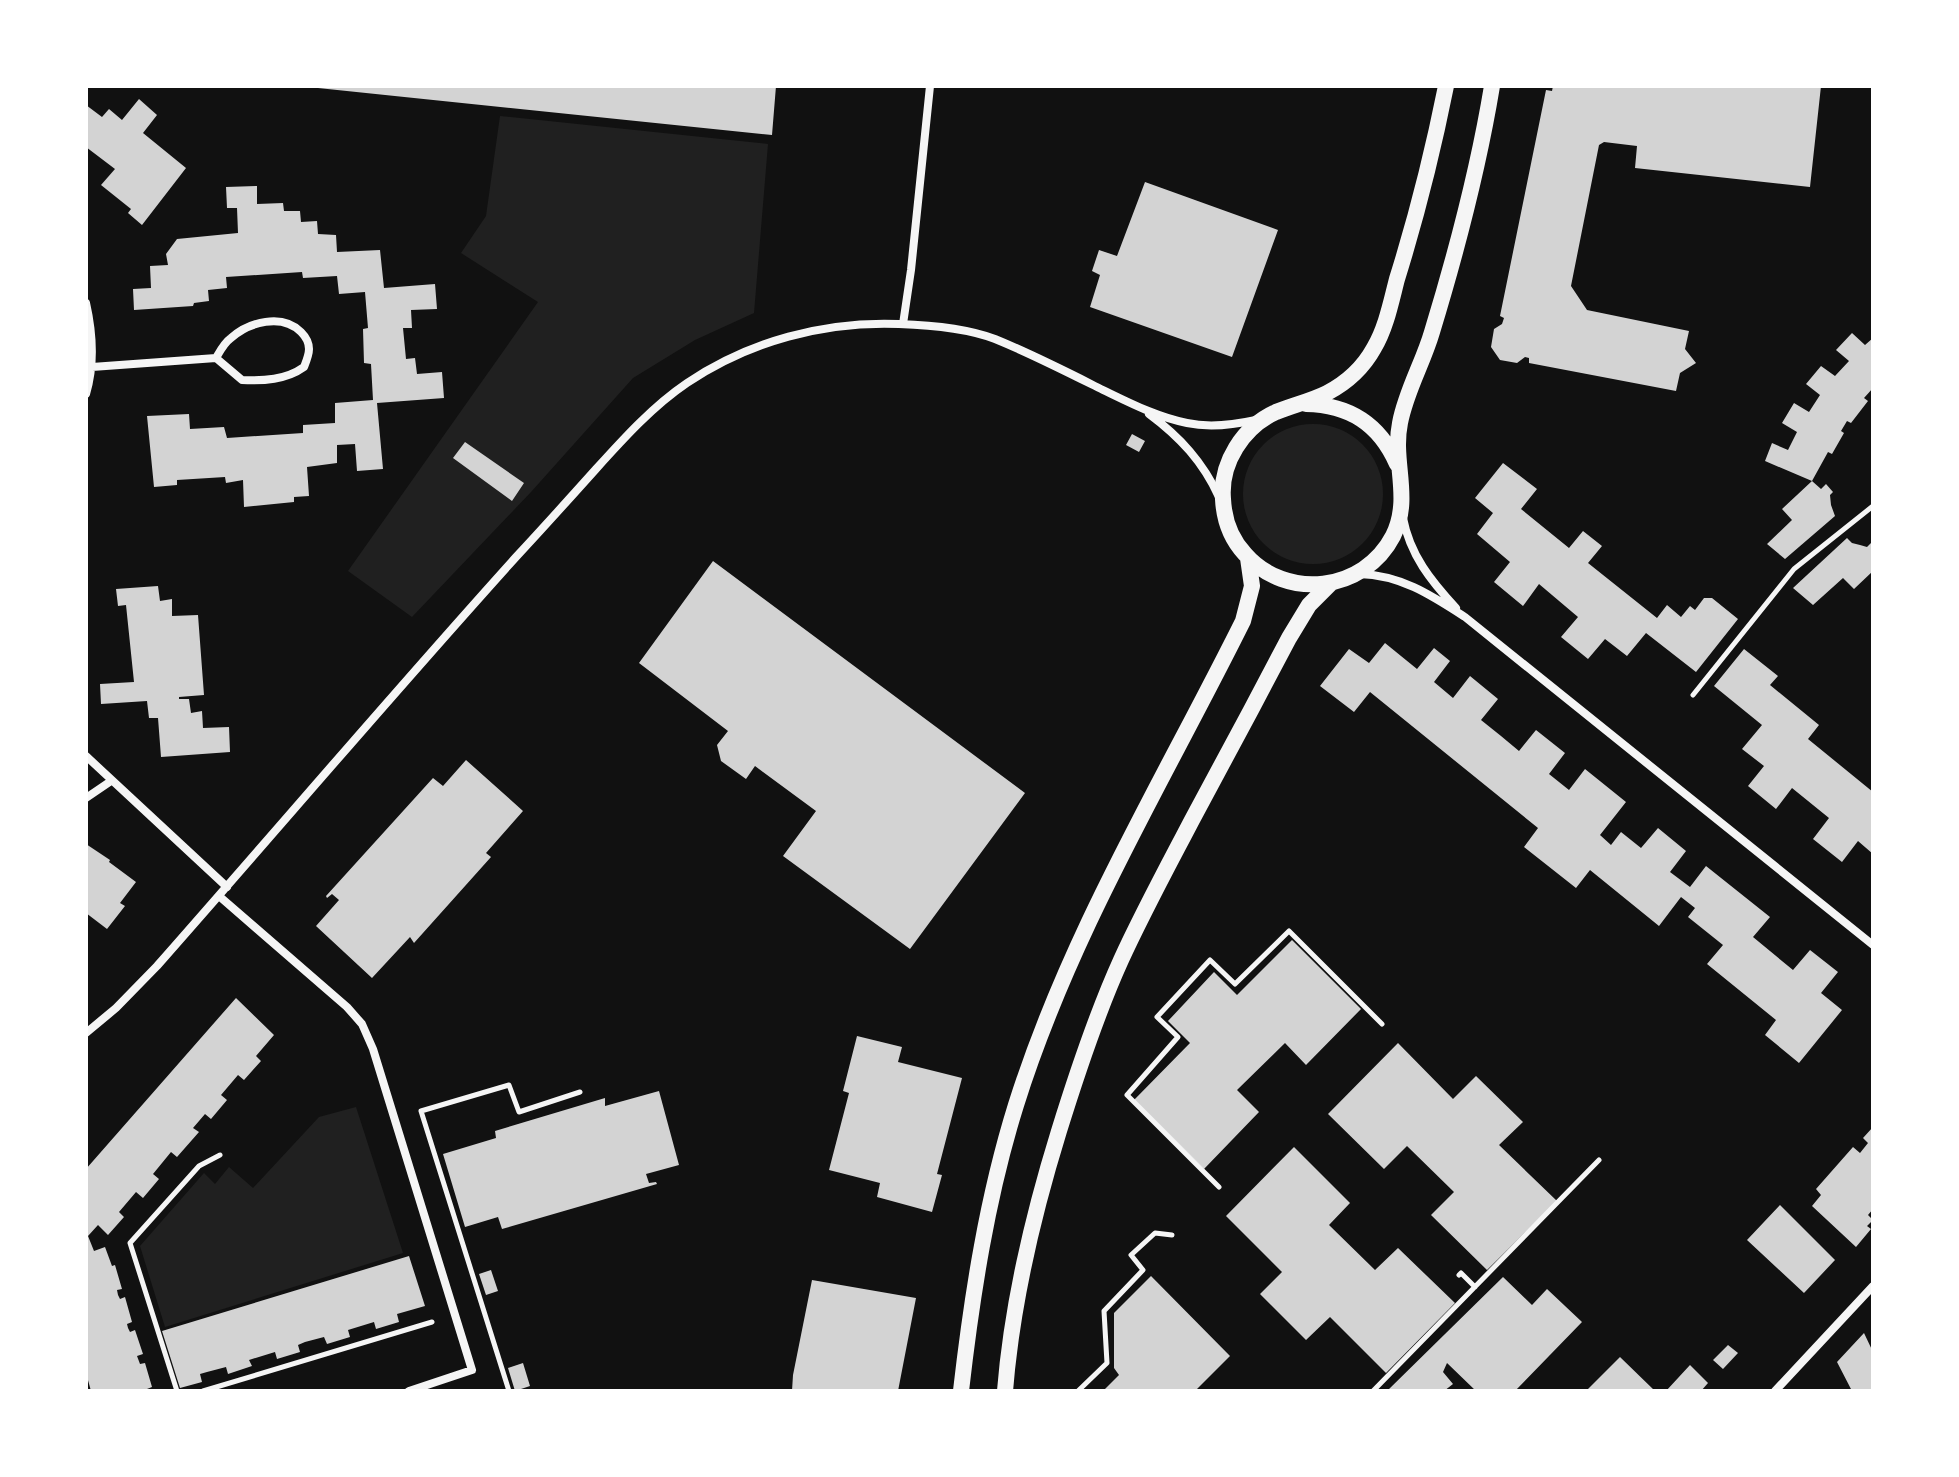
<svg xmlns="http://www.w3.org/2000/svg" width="1959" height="1477" font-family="'Golos Text',sans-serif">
<rect width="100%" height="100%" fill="#111"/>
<!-- green -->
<path fill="#202020" d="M500,116l268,28 -14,169 -59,27 -62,38 -102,114 -119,125 -64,-46 190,-269 -77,-49 25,-37z
M1243 494a70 70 0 1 1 140 0a70 70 0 1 1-140 0Z
M356,1107l47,146 -238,74 -25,-81 64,-73 11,11 14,-17 24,21 66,-71z"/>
<!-- building -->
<path fill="#d3d3d3" d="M319,86h457l-4,49 -454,-47z
M1553,86h268l-11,101 -175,-19 2,-22 -33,-4 -5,3 -28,141 16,24 102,21 -4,18 11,14 -16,10 -4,18 -147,-28v-5l-4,-1 -8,6 -17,-3 -9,-13 3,-18 8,-5 2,-6 -4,-2 46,-226 6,1z
M139,99l18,16 -14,18 43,35 -44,57 -14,-12 3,-4 -30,-24 14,-16 -29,-22v-42l16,12 7,-8 13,11z
M1145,182l133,48 -46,127 -142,-50 10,-32 -8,-4 7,-21 18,6z
M257,186v18l26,-1 1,8h16l1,11 16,-1 1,13 18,1 1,17 43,-2 4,38 51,-4 2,25 -26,1 1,18h-9l3,31 9,-1 2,16 25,-2 2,26 -67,5 6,66 -26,2 -2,-27 -18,1v18l-30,4 2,29 -15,1v5l-50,5 -1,-27 -17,3 -1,-6 -48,3v5l-23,2 -7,-71 42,-2 1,15 34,-2 3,11 76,-5v-8l32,-2v-20l38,-3 -2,-36 -7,-1 -1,-34 5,-1 -3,-36 -26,2 -2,-18 -34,2 -1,-6 -76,5 1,11 -19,2 1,11 -15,2 -1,3 -59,4 -1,-21 18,-1 -1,-22 18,-1 -2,-11 11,-15 61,-6 -1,-25h-10l-1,-21z
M1852,333l13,12 8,-7v50l-9,10 4,3 -17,22 -4,-2 -6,10 3,2 -12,21 -4,-2 -16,29 -47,-20 7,-18 16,7 9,-18 -15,-9 12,-20 15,9 11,-17 -14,-11 15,-18 14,10 14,-15 -13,-11z
M1132,434l13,7 -6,11 -13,-7z
M465,442l59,41 -12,18 -59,-43z
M1503,463l34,26 -16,20 48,39 14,-17 19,15 -14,17 69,55 10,-13 14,12 9,-11 5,4 9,-12h8l26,21 -42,53 -50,-39 -19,23 -22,-17 -17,20 -27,-22 17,-20 -39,-33 -16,22 -29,-24 16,-20 -33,-28 16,-21 -18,-15z
M1812,481l9,8 5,-5 7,8 -3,3 1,10 4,11 -50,43 -18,-15 25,-24 -10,-11z
M1847,538l5,5 8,2 7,2 4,-4 2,2v26l-19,18 -11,-11 -30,27 -20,-17z
M713,561l312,232 -115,156 -127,-93 33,-45 -61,-45 -9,13 -25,-18 -4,-16 11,-14 -89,-68z
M158,586l2,15 12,-2v17l26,-1 6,80 -25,2v2h10l2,14 11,-2 1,17 26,-1 1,25 -69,5 -3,-39h-9l-2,-17 -46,3 -1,-20 34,-2 -8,-77 -8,1 -2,-17z
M1385,643l32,26 17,-21 16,13 -16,21 19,16 17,-22 28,23 -17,21 20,16 18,15 17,-21 29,23 -16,21 20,16 16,-21 41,33 -26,33 11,10 10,-13 20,16 17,-20 28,23 -16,21 20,15 16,-21 64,51 -17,20 40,33 17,-20 28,22 -17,21 21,17 -43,53 -34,-28 11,-15 -69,-56 16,-19 -35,-28 7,-9 -14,-11 -22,29 -69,-56 -14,18 -52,-41 14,-19 -168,-136 -16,20 -34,-26 29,-37 20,14z
M1744,649l34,27 -8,9 49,40 -11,14 65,53v62l-15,-13 -16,21 -29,-23 16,-21 -37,-30 -16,21 -28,-23 16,-20 -22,-17 20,-24 -48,-39z
M466,760l57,51 -37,42 5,4 -77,86 -4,-6 -38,41 -56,-52 23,-26 -7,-6 -5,4 -1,-2 107,-118 10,8z
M86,844l24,16 -1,2 27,20 -16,21 5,3 -18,23 -21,-16z
M1292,940l69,69 -55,56 -21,-22 -48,47 22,22 -55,57 -70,-69 56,-57 -22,-22 46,-49 23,23z
M236,998l38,37 -18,21 5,5 -17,19 -6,-5 -17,20 6,5 -16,19 -6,-5 -12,14 6,4 -22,25 -6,-5 -18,22 6,5 -16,19 -7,-6 -17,20 5,5 -16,18 -10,-10 -10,11 6,15 11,-4 7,19 3,-1 7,24 -5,1 1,5 2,4 5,-2 7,25 -5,2 1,4 2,4 5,-2 8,24 -6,2 3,8 5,-1 7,24 -5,2 1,2h-57l-5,-18v-204z
M857,1036l45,11 -4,15 64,16 -25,96 5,1 -10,37 -55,-15 3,-14 -51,-13 20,-77 -6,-2z
M1398,1043l55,56 23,-23 47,46 -24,23 58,56 -70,69 -56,-55 23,-23 -47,-46 -23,23 -56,-55z
M659,1091l20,74 -33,9 3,9 7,-1 1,2 -155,45 -4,-12 -33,10 -22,-73 53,-16 -1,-7 110,-33v8z
M1873,1127v82l-5,6 5,5 -6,6 4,3 -15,18 -44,-41 9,-11 -5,-6 37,-42 7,6 8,-10 -5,-5z
M1294,1147l56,56 -21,22 46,45 23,-22 57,55 -69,70 -56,-56 -24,23 -46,-46 22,-22 -56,-56z
M1780,1205l55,55 -31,33 -57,-53z
M409,1256l16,50 -28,8 2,8 -23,7 -2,-7 -26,8 2,7 -23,7 -3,-7 -19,5 -7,3 2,7 -23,7 -2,-7 -26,8 3,6 -24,8 -2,-7 -19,5 -7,2 2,8 -22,6 -18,-57z
M491,1270l7,21 -12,4 -7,-21z
M1151,1276l79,80 -35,35h-92l16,-16 -5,-7v-55z
M1503,1277l29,28 15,-16 35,33 -67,69h-39l-29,-28 -4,9 10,12 -9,7h-57z
M812,1280l104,18 -18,93h-106l1,-16z
M1864,1333l9,19v39h-21l-15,-29z
M1728,1345l10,8 -15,16 -10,-9z
M1620,1357l35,34h-69z
M523,1363l7,23 -15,5 -7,-23z
M1690,1365l18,18 -7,8h-35z"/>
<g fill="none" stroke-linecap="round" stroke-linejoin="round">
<!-- path -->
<path stroke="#f5f5f5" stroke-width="5" d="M1693,695l101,-126 79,-63
M1219,1187l-92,-92 51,-58 -21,-20 53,-57 25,24 54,-53 93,93
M1459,1275l2,-2 14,14
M177,1391l-47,-148 69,-77 21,-11
M203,1391l229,-69
M509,1391l-88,-280 88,-26 10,27 61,-20
M1078,1391l29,-28 -3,-52 39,-41 -12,-15 24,-22 17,2
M1373,1391l226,-231"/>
<!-- minor -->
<path stroke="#f5f5f5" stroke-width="8" d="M86,303c7,31 9,61 0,91
M903,324l8,-54 19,-184
M92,367l124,-9c4,-7 8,-15 15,-20 18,-16 51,-25 70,-6 5,5 8,10 8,17 0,6 -3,13 -5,18 -18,13 -41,14 -62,13l-26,-22
M1149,414c31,23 54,48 70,83
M1403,518c7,37 28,63 53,90
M1359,574c42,1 72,21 106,43l408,328
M86,756l141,131
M86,798l25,-17
M219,896l128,111 15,17 11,25 99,321 -63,21
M86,1033l30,-25 41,-42c120,-136 238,-275 359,-409 27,-29 54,-59 80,-88 28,-31 57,-63 91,-86 63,-42 137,-62 212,-59 31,1 67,4 96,15 37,15 72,33 108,51 27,13 54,27 84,33 23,5 46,2 69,-3
M1775,1391l98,-105"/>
<!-- secondary -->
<path stroke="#f5f5f5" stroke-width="16" d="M1446,86c-13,65 -29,129 -49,193 -6,23 -11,49 -23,69 -11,20 -26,34 -47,45 -16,8 -34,12 -51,19 -33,15 -56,51 -53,87 1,21 8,40 22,55 41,47 119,38 148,-18 19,-38 -1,-74 7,-113 6,-32 23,-60 32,-91 25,-82 46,-161 60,-246
M1306,404c43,1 73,19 91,60
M961,1391c11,-96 26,-193 55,-286 54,-172 148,-325 227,-484l9,-35 -4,-28
M1005,1391c7,-88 28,-176 54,-260 18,-58 37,-116 62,-171 22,-48 47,-94 71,-140 33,-61 65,-121 97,-182l20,-33 22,-22"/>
</g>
<!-- border -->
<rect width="1959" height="1477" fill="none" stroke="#ffffff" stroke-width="176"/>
</svg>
